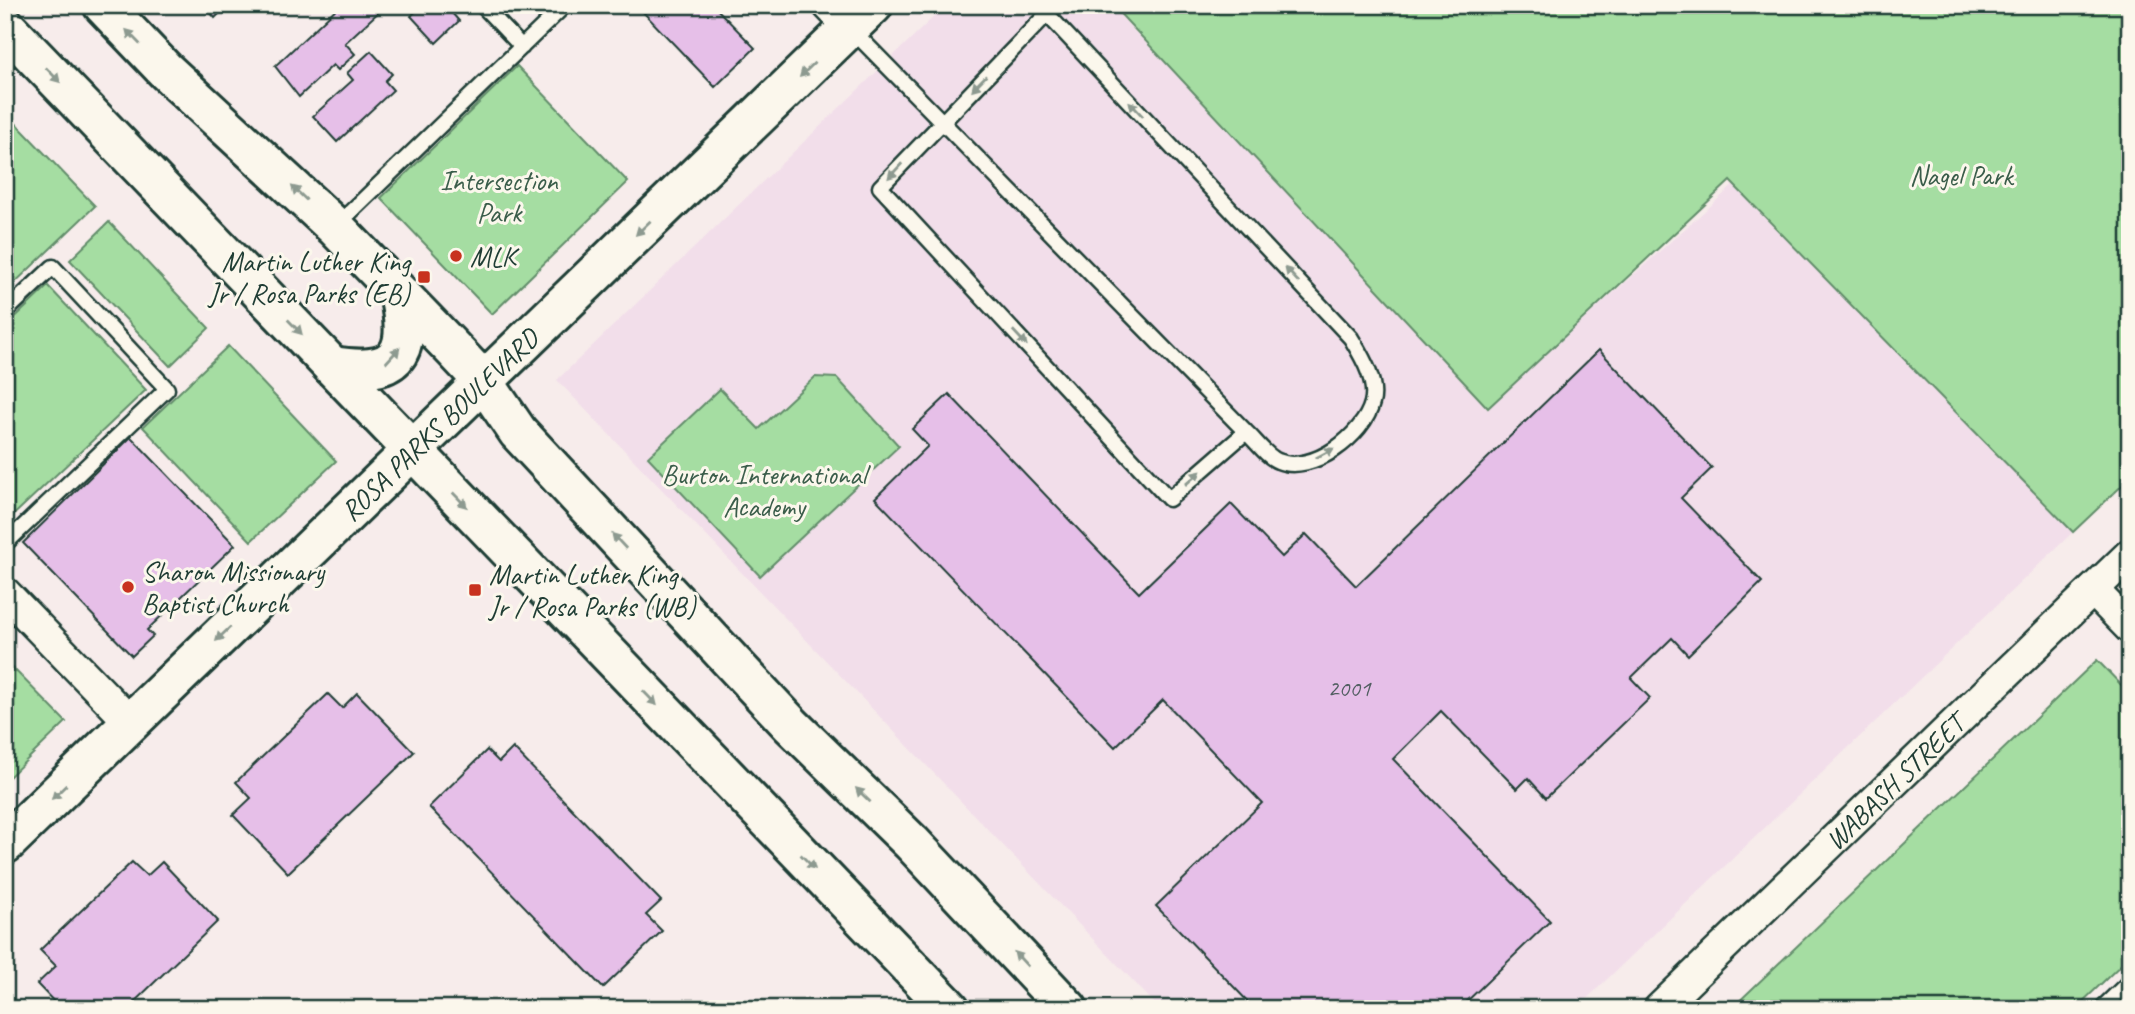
<svg xmlns="http://www.w3.org/2000/svg" width="2135" height="1014" font-family="Caveat,sans-serif">
<rect width="100%" height="100%" fill="#f7eceb"/>
<filter id="ink" filterUnits="userSpaceOnUse"><feTurbulence type="fractalNoise" baseFrequency=".0143" numOctaves="2"/><feDisplacementMap in="SourceGraphic" scale="14" xChannelSelector="R" yChannelSelector="G"/><feConvolveMatrix kernelMatrix="1 2 1 2 8 2 1 2 1" color-interpolation-filters="sRGB"/></filter>
<g filter="url(#ink)">
<!-- built -->
<path fill="#f2deea" d="M946,5h164l379,399 246,-220 338,348 -497,477h-416l-603,-629z"/>
<!-- green -->
<path fill="#a5dda2" stroke="#628d6b" stroke-width="2" d="M1112,5h1018v473l-57,54 -343,-351 -242,227z
M517,66l111,116 -136,132 -111,-116z
M5,112l90,94 -90,86z
M109,222l100,106 -39,38 -100,-106z
M48,286l98,104 -141,133v-196z
M228,346l108,115 -85,80 -108,-114z
M815,377l22,1 62,68 -139,130 -112,-119 72,-68 39,40z
M5,660l61,62 -61,59z
M2097,660l33,34v262l-55,53h-344z"/>
<!-- building -->
<path fill="#e6bfe8" stroke="#1f3d34" stroke-width="2" d="M204,5h24l-13,13z
M340,5h38l4,4 -37,34 10,11 -17,16 -5,-5 -34,32 -24,-31z
M422,5h23l14,16 -23,22 -25,-27z
M645,5h68l42,43 -40,39 -74,-77z
M371,51l21,23 -7,7 8,9 -56,52 -24,-26 40,-36 -6,-7z
M1599,350l113,118 -31,30 81,84 -74,73 -16,-17 -41,40 19,20 -104,100 -18,-20 -11,11 -76,-78 -48,48 157,162 -91,88h-204l-99,-103 106,-103 -99,-103 -48,47 -240,-249 53,-52 -16,-17 37,-35 190,199 92,-89 51,53 24,-23 50,52z
M131,437l104,108 -88,85 6,6 -21,20 -109,-113z
M357,693l57,59 -126,121 -55,-58 18,-17 -15,-16 92,-88 14,14z
M513,748l148,153 -15,14 16,16 -59,57 -174,-181 58,-57 12,12z
M132,862l15,14 15,-14 56,59 -91,88h-66l-24,-25 19,-18 -16,-16z"/>
<g fill="none" stroke-linecap="round" stroke-linejoin="round">
<defs>
<path id="lane" d="M482,5l40,42
M851,29l395,403c9,8 21,25 32,29 34,14 86,-26 94,-58 6,-21 -11,-48 -21,-65l-304,-324 -167,173 289,312 77,-67
M336,226l229,-221
M5,312l48,-45 114,122 -162,155
M2101,1009l29,-28"/>
<g id="street">
<path d="M828,5l22,23"/>
<path d="M2093,590l37,38"/>
<path d="M5,593l126,130"/>
<path id="s1" d="M1659,1009l471,-455"/>
</g>
<g id="secondary">
<path d="M103,5l63,66 169,156 119,123 30,32 34,50 214,230 59,63 121,118 156,166"/>
<path d="M5,26l945,983"/>
<path d="M332,366c64,10 81,-9 67,-72"/>
<path id="s2" d="M5,844l868,-839"/>
</g>
</defs>
<!-- lane casing -->
<use href="#lane" stroke="#1f3d34" stroke-width="19"/>
<!-- street casing -->
<use href="#street" stroke="#1f3d34" stroke-width="35"/>
<!-- secondary casing -->
<use href="#secondary" stroke="#1f3d34" stroke-width="44"/>
<!-- lane -->
<use href="#lane" stroke="#fbf7ec" stroke-width="14"/>
<!-- street -->
<use href="#street" stroke="#fbf7ec" stroke-width="30"/>
<!-- secondary -->
<use href="#secondary" stroke="#fbf7ec" stroke-width="38"/>
</g>
<!-- one-way arrows -->
<defs><path id="oneway-solid" d="M-6-.8H1V-3.2L6.5 0L1 3.2V.8H-6Z" transform="scale(1.75)"/></defs>
<g fill="#8d9a90">
<use href="#oneway-solid" transform="translate(133 37) rotate(-134)"/>
<use href="#oneway-solid" transform="translate(807 70) rotate(136)"/>
<use href="#oneway-solid" transform="translate(53 75) rotate(46)"/>
<use href="#oneway-solid" transform="translate(979 83) rotate(134)"/>
<use href="#oneway-solid" transform="translate(1136 109) rotate(-133)"/>
<use href="#oneway-solid" transform="translate(895 171) rotate(133)"/>
<use href="#oneway-solid" transform="translate(299 193) rotate(-137)"/>
<use href="#oneway-solid" transform="translate(643 228) rotate(136)"/>
<use href="#oneway-solid" transform="translate(1292 275) rotate(-133)"/>
<use href="#oneway-solid" transform="translate(295 327) rotate(46)"/>
<use href="#oneway-solid" transform="translate(1020 338) rotate(47)"/>
<use href="#oneway-solid" transform="translate(393 355) rotate(-48)"/>
<use href="#oneway-solid" transform="translate(1325 453) rotate(-28)"/>
<use href="#oneway-solid" transform="translate(1193 478) rotate(-41)"/>
<use href="#oneway-solid" transform="translate(460 500) rotate(46)"/>
<use href="#oneway-solid" transform="translate(619 541) rotate(-133)"/>
<use href="#oneway-solid" transform="translate(223 634) rotate(136)"/>
<use href="#oneway-solid" transform="translate(650 698) rotate(46)"/>
<use href="#oneway-solid" transform="translate(59 792) rotate(136)"/>
<use href="#oneway-solid" transform="translate(863 795) rotate(-136)"/>
<use href="#oneway-solid" transform="translate(808 862) rotate(45)"/>
<use href="#oneway-solid" transform="translate(1021 959) rotate(-133)"/>
</g>
</g>
<!-- markers -->
<g fill="#c8321e" stroke="#fbf7ec" stroke-width="2.5">
<circle cx="456" cy="256" r="7"/>
<rect x="417" y="270" width="14" height="14" rx="3.5"/>
<circle cx="128" cy="587" r="7"/>
<rect x="468" y="583" width="14" height="14" rx="3.5"/>
</g>
<g text-anchor="middle" dominant-baseline="central" stroke-width="6" stroke-linejoin="round" paint-order="stroke">
<!-- number labels -->
<g font-size="24" fill="#515e61">
<text x="1349" y="688">2001</text>
</g>
<!-- park labels -->
<g font-size="28" fill="#3a5d4a" stroke="#fbf7ec">
<text x="1961" y="175">Nagel Park</text>
<text x="499" y="180">Intersection<tspan x="499" dy="32">Park</tspan></text>
<text x="764" y="474">Burton International<tspan x="764" dy="32">Academy</tspan></text>
</g>
<!-- poi labels -->
<g font-size="28" fill="#1f3d34" stroke="#fbf7ec" text-anchor="start">
<text x="470" y="256">MLK</text>
<text x="410" y="261" text-anchor="end">Martin Luther King<tspan x="410" dy="32">Jr / Rosa Parks (EB)</tspan></text>
<text x="142" y="571">Sharon Missionary<tspan x="142" dy="32">Baptist Church</tspan></text>
<text x="489" y="574">Martin Luther King<tspan x="489" dy="32">Jr / Rosa Parks (WB)</tspan></text>
</g>
<!-- street labels -->
<g font-size="28" fill="#1f3d34" stroke="#fbf7ec">
<text stroke="none"><textPath href="#s2" startOffset="604">ROSA PARKS BOULEVARD</textPath></text>
<text stroke="none"><textPath href="#s1" startOffset="327">WABASH STREET</textPath></text>
</g>
</g>
<!-- margin -->
<rect width="2135" height="1014" fill="none" stroke="#fbf7ec" stroke-width="28"/>
<rect x="14" y="14" width="2107" height="986" fill="none" stroke="#1f3d34" stroke-width="2.5" filter="url(#ink)"/>
</svg>
